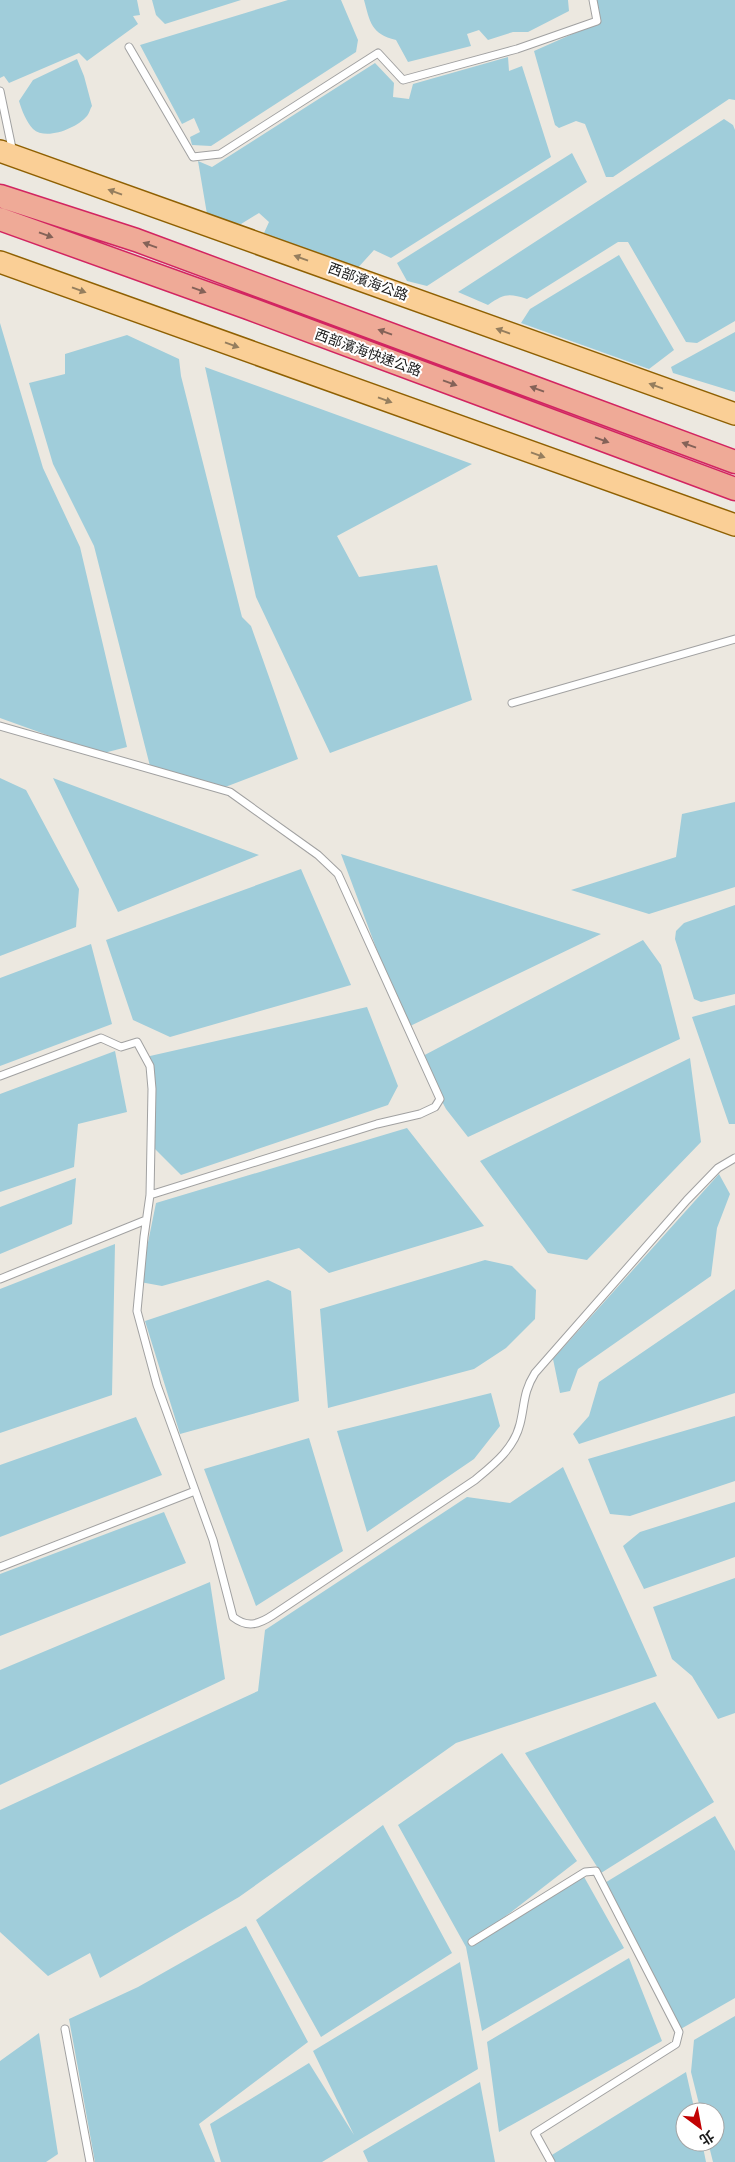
<svg xmlns="http://www.w3.org/2000/svg" width="735" height="2162" font-family="Figtree,'Noto Sans TC',sans-serif">
<rect width="100%" height="100%" fill="#ece8e0"/>
<!-- water -->
<path fill="#a0cdda" d="M0,0h137l3,15 -7,1 5,8 -51,37 -8,-8 -70,30 -5,-7 -4,2z
M152,0h89l-76,24 -9,-9z
M288,0h53l17,40 -2,12 -145,94 -19,-1 -2,-8 10,-5 -6,-14 -12,6 -42,-79z
M364,0h204l1,11 -41,21h-15l-25,8 -9,-10 -12,4 4,12 -63,16 -12,-22c-25,-6 -26,-18 -32,-40z
M591,0h144v100l-6,-1 -116,78h-7l-21,-53 -9,-3 -17,7 -4,-3 -21,-74 61,-27z
M508,57l1,14 13,-5 29,91 -160,101 -17,-8 -19,21 -91,-38 5,-11 -10,-9 -18,11 -33,-4 -10,-59 14,6 163,-104 19,20 -1,14 16,2 4,-15z
M77,59l7,17 8,30c-2,3 -3,8 -5,10 -10,12 -41,25 -54,13 -7,-8 -11,-18 -14,-28l14,-21z
M724,119l9,6 2,5v191l-38,22 -11,-1 -58,-100h-10l-91,57c-19,-6 -23,-5 -39,6l-30,-13z
M572,153l15,29 -160,104 -20,-5 -10,-18z
M619,255l55,95 -25,19 -128,-46 9,-14z
M0,323l43,145 37,79 47,200 -27,7 -100,-36z
M735,332v60l-62,-19 -2,-6z
M127,335l52,24 2,17 61,241 9,9 47,133 -78,30 -69,-19 -57,-224 -41,-82 -24,-81 36,-9v-20z
M205,367l267,97 -135,72 22,41 78,-12 35,135 -142,53 -74,-156z
M0,778l26,12 53,99 -3,38 -76,29z
M53,778l206,77 -141,57z
M735,802v85l-86,27 -78,-24 105,-33 6,-43z
M341,854l260,80 -195,94z
M301,869l50,116 -181,52 -37,-17 -27,-80z
M735,905v89l-34,8 -7,-3 -19,-60 1,-8 8,-8z
M643,940l18,25 19,74 -212,98 -22,-28 -27,-51z
M91,944l21,80 -112,42v-88z
M735,1005v119h-6l-37,-107z
M367,1007l31,79 -10,19 -207,70 -30,-30 -1,-89z
M115,1051l12,61 -49,12 -4,43 -74,25v-98z
M690,1058l11,84 -114,118 -39,-7 -68,-92z
M407,1128l77,98 -155,47 -30,-25 -137,38 -22,-4 16,-79z
M719,1174l11,20 -13,34 -6,48 -133,93 -8,22 -10,2 -7,-34z
M76,1178l-4,46 -72,30v-47z
M115,1244l-3,151 -112,38v-144z
M485,1260l27,6 24,24 -1,29 -29,29 -32,21 -146,39 -8,-99z
M268,1280l23,11 8,110 -119,33 -35,-113z
M735,1289v104l-156,51 -6,-10 16,-18 10,-34z
M491,1393l9,33 -26,33 -107,73 -30,-101z
M735,1416v65l-105,35 -20,-2 -22,-55z
M136,1417l26,58 -162,62v-72z
M309,1438l34,113 -87,55 -52,-137z
M563,1467l94,209 -201,67 -217,154 -139,81 -10,-25 -42,23 -48,-44v-122l258,-119 7,-61 202,-133 43,6z
M735,1502v55l-91,32 -21,-43 17,-14z
M164,1512l22,51 -186,73v-62z
M735,1578v135l-17,6 -26,-43 -20,-17 -19,-52z
M210,1582l15,97 -225,106v-115z
M655,1702l59,100 -113,71 -76,-120z
M502,1753l75,108 -106,82 112,-68 41,73 -142,83 -16,-84 -68,-122z
M715,1816l20,35v147l-56,32 -76,-146z
M383,1825l69,128 -131,84 -65,-117z
M246,1926l62,116 -109,82 16,38h-120l-26,-143 69,-32z
M629,1958l33,83 -163,91 -12,-90z
M460,1962l18,107 -156,93h-101l-11,-38 99,-61 45,72 -41,-84z
M735,2016v146h-22l-5,-20h7v-30h-14l-10,-40 3,-32z
M39,2033l19,121 -12,8h-46v-101z
M686,2072l9,40h-10v30h17l4,20h-156l-3,-4z
M480,2082l15,80h-127l-5,-11z"/>
<g fill="none" stroke-linecap="round" stroke-linejoin="round">
<defs>
<path id="service" d="M129,47l64,110 27,-3 158,-101 25,27 114,-31 80,-28 -4,-21
M0,91l13,62
M512,703l223,-64
M0,726l230,66 88,63 20,19 102,225 -5,8 -15,7 -43,10 -227,71
M0,1076l101,-38 20,9 16,-5 13,24 2,23 -2,106 -6,42 -7,74 20,74 56,155 20,77c14,11 25,8 40,-2l202,-135c18,-15 39,-31 45,-56 5,-20 3,-32 15,-51l152,-173 31,-32 17,-10
M0,1279l146,-59
M0,1567l195,-76
M472,1942l113,-70 11,-1 83,161 -3,12 -141,89 16,29
M65,2029l25,133"/>
<path id="primary" d="M0,151l735,263
M0,262l735,263"/>
<path id="trunk" d="M0,196l136,44 599,222
M0,219l248,89 487,181"/>
</defs>
<!-- service casing -->
<use href="#service" stroke="#a1a1a1" stroke-width="9"/>
<!-- primary casing -->
<use href="#primary" stroke="#8f6002" stroke-width="24"/>
<!-- trunk casing -->
<use href="#trunk" stroke="#d22561" stroke-width="25"/>
<!-- service -->
<use href="#service" stroke="#fff" stroke-width="7"/>
<!-- primary -->
<use href="#primary" stroke="#facf96" stroke-width="21"/>
<!-- trunk -->
<use href="#trunk" stroke="#efaa97" stroke-width="22"/>
</g>
<!-- one-way arrows -->
<defs><path id="oneway-solid" d="M-6-.8H1V-3.2L6.5 0L1 3.2V.8H-6Z" transform="scale(1.25)"/></defs>
<g fill="#957e5e">
<use href="#oneway-solid" transform="translate(115 192) rotate(-160)"/>
<use href="#oneway-solid" transform="translate(301 258) rotate(-160)"/>
<use href="#oneway-solid" transform="translate(79 290) rotate(20)"/>
<use href="#oneway-solid" transform="translate(503 331) rotate(-160)"/>
<use href="#oneway-solid" transform="translate(232 345) rotate(20)"/>
<use href="#oneway-solid" transform="translate(656 386) rotate(-160)"/>
<use href="#oneway-solid" transform="translate(385 400) rotate(20)"/>
<use href="#oneway-solid" transform="translate(538 455) rotate(20)"/>
</g>
<g fill="#846258">
<use href="#oneway-solid" transform="translate(46 235) rotate(20)"/>
<use href="#oneway-solid" transform="translate(150 245) rotate(-160)"/>
<use href="#oneway-solid" transform="translate(199 290) rotate(20)"/>
<use href="#oneway-solid" transform="translate(385 332) rotate(-160)"/>
<use href="#oneway-solid" transform="translate(450 383) rotate(20)"/>
<use href="#oneway-solid" transform="translate(537 389) rotate(-160)"/>
<use href="#oneway-solid" transform="translate(602 440) rotate(20)"/>
<use href="#oneway-solid" transform="translate(689 445) rotate(-160)"/>
</g>
<g text-anchor="middle" dominant-baseline="central" stroke-width="4" stroke-linejoin="round" paint-order="stroke">
<!-- street labels -->
<g font-size="14" fill="#1a1a1a" stroke="#fff">
<text transform="translate(368 282) rotate(20)">西部濱海公路</text>
<text transform="translate(368 353) rotate(20)">西部濱海快速公路</text>
</g>
</g>
<!-- north arrow -->
<g transform="translate(700 2127) rotate(148)"><circle r="24" fill="#ffffff" stroke="#a3a3a3"/>
<path d="M0-4L9 19L0 12L-9 19Z" fill="#c20203"/>
<text y="-8" font-size="14" font-weight="bold" text-anchor="middle" fill="#1a1a1a">北</text>
</g>
</svg>
